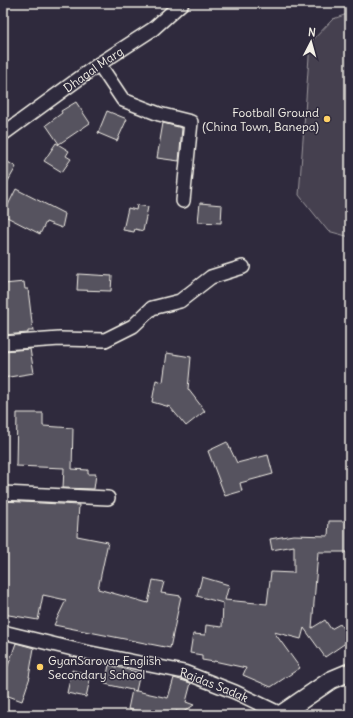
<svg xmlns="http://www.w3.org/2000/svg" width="353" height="718" font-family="Delius,sans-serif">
<rect width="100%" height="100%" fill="#2f2a3d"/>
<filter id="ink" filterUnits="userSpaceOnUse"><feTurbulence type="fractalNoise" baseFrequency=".025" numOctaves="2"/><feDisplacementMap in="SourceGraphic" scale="8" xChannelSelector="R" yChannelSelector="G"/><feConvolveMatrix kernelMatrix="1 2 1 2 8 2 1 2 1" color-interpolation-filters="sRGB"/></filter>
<g filter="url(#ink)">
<!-- green -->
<path fill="#454050" stroke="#9c989c" d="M350,13v224l-22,-6 -29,-36 11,-152 23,-24z"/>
<!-- building -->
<path fill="#56525f" stroke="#f4f1e8" d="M76,102l14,21 -31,21 -13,-19 16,-12 -1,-2z
M107,111l20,8 -10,22 -19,-8z
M163,123l19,5 -3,33 -22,-3z
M56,143l13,8 -3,5 5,3 -9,13 -18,-11z
M3,159l13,8 -13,23z
M16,189l49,25 -3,14 -16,-6 -6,12 -37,-19z
M200,203l22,2 -1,18 -23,-1z
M137,205l11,2 -5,24 -8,-2 -1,3 -11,-2 5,-22 8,2z
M78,274l34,2 -1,15 -34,-1z
M24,282l1,7h3l5,42h-5v2l-25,2v-24h4l-3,-27z
M30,349l4,24 -31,5v-27z
M167,353l24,4 -3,32 17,22 -19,15 -16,-19 -18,-5 4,-22 7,2z
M17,413h26v13l30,2 -1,41 16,1v4h8l-2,15 -31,-1 1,-20 -48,-2z
M227,442l10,21 31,-8 5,19 -33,9 2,8 -17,5 -17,-45z
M3,501l76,4 -2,31 31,6 -10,47 50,14 5,-23 11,2 -3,11 20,3 -11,52 -116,-23 12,-25 -23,-5 -5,25 -35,-6v-48l2,-14 -2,-1z
M329,521h21v31h-32l-6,76 13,-8 6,9 9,-5 10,16 -25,17 -21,-29 -3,11 -27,-7 26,36 -29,19 -28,-12 3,-7 -32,-7v1l-12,-2v-5l-12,-2 3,-19 12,1 1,-10 16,2 1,-24 -26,-7 5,-19 27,8 -4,15 42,4 4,-32 23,1v-27l-22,4 -2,-11 23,-4 35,1z
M16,643l18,5 -5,29h1l-8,24 -19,-7v-14z
M109,665l31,8 -4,18 -31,-7z
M72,670l19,5 -5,22 -19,-4z
M174,678l17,5 -5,19 8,3 -12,8 -6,-2 -1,4h-21l-26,-6 4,-19 36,8z"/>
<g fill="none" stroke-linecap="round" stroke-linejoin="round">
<defs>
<g id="minor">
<path d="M99,64l24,36 36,14 32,8 -8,79"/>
<path id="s1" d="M3,134l96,-70 54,-35 29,-26"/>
<path d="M3,343l57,-4 45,1 28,-14 19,-18 28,-7 31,-24 32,-10"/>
<path d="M3,493l105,5"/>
<path id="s2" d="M3,632l78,19 103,21 51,20 46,22"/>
</g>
<path id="major" d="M280,715l51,-35 19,-8"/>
</defs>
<!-- minor casing -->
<use href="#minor" stroke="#f4f1e8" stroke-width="16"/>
<!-- major casing -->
<use href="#major" stroke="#f4f1e8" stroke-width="20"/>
<!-- minor -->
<use href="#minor" stroke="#2f2a3d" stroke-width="13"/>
<!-- major -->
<use href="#major" stroke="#2f2a3d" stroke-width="17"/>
</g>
</g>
<!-- markers -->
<g fill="#ffd166" stroke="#2f2a3d" stroke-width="1.5">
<circle cx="327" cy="119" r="4"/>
<circle cx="40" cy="667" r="4"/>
</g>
<g text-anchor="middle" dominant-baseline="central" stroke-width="3" stroke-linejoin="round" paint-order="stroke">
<!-- street labels -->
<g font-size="12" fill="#f4f1e8" stroke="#2f2a3d">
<text stroke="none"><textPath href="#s1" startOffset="111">Dhagal Marg</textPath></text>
<text stroke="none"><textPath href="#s2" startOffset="218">Rajdas Sadak</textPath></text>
</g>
<!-- poi labels -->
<g font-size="12" fill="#f4f1e8" stroke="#2f2a3d" text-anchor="end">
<text x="319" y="112">Football Ground<tspan x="319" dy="14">(China Town, Banepa)</tspan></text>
<text x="48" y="660" text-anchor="start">GyanSarovar English<tspan x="48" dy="14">Secondary School</tspan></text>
</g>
</g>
<!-- margin -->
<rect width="353" height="718" fill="none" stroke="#2f2a3d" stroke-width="16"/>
<rect x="8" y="8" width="337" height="702" fill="none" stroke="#f4f1e8" stroke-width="1.5" filter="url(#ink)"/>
<!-- north arrow -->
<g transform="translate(311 42) rotate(6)" stroke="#2f2a3d" stroke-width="3" paint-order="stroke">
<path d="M0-3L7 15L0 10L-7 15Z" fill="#f4f1e8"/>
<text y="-6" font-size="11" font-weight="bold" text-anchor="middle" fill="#f4f1e8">N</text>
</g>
</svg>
